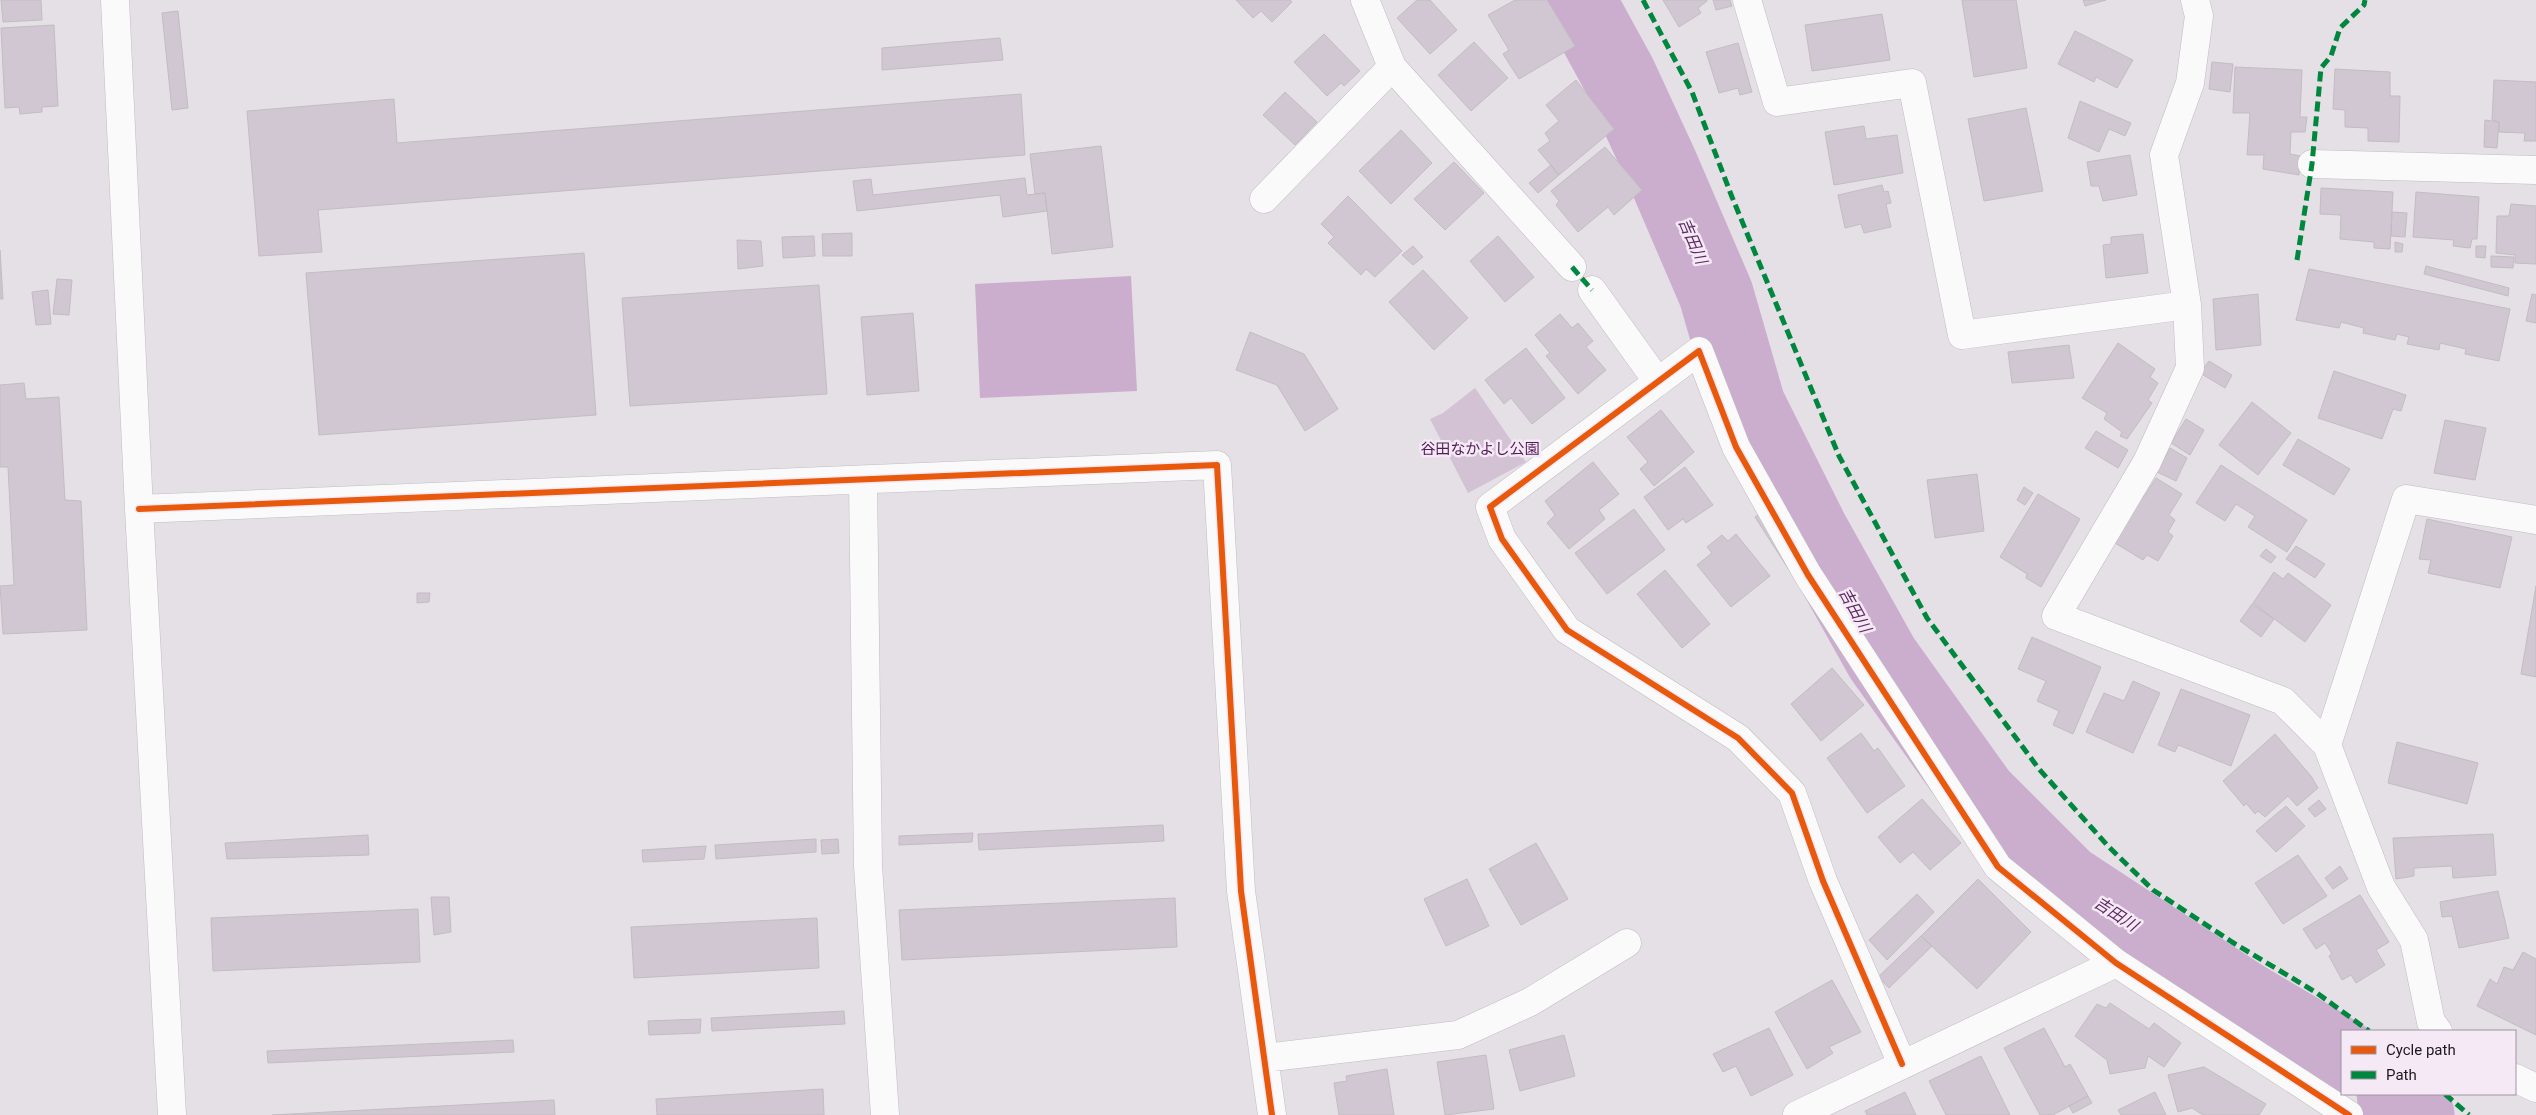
<svg xmlns="http://www.w3.org/2000/svg" width="2536" height="1115" font-family="Roboto,'Noto Sans JP',sans-serif">
<rect width="100%" height="100%" fill="#e5dfe6"/>
<!-- green -->
<path fill="#d3c2d4" d="M1475,388l51,74 -58,31 -38,-74 13,-6z"/>
<!-- water -->
<path fill="#cbadce" d="M1131,276l6,115 -157,7 -5,-114z"/>
<g fill="none" stroke-linecap="round" stroke-linejoin="round">
<!-- river -->
<path stroke="#cbadce" stroke-width="75" d="M1578,0l41,75 42,91 55,128 32,111 63,126 71,127 98,137 86,86 178,117 98,58
M2394,1094l23,21"/>
</g>
<!-- building -->
<path fill="#d1c7d2" stroke="#c2bdc2" d="M1,0h40l1,20 -39,2z
M1236,0h54l2,2 -20,20 -11,-11 -8,7z
M1417,0h13l27,30 -27,24 -33,-36z
M1515,0h32l28,46 -56,33 -16,-25 6,-4 -21,-35z
M1663,0h44v1l-9,7 3,5 -22,14z
M1713,0h17l2,6 -16,4z
M1962,0h54l11,68 -53,9z
M2083,0h23l-21,6z
M178,11l10,97 -16,2 -10,-97z
M1882,14l8,46 -78,11 -7,-46z
M54,25l4,81 -16,1v5l-22,2 -1,-7 -14,1 -4,-80z
M2075,31l58,29 -16,28 -21,-11 -2,5 -36,-18z
M1324,34l36,37 -16,15 -3,-3 -14,13 -33,-34z
M1000,38l3,22 -121,10v-22z
M1474,42l34,36 -37,33 -33,-36z
M1738,43l14,49 -12,3 -2,-7 -19,5 -13,-41z
M2212,62l21,2 -3,28 -21,-3z
M2235,67l67,3 -2,47h7l-2,15h-14l-1,22 10,2 -1,19 -36,-6 1,-14h-17l3,-42h-17z
M2335,69l55,3v24h10l-1,46 -31,-1v-13l-23,-1v-17l-12,-1z
M1576,80l38,49 -55,46 -21,-25 12,-9 -5,-8 14,-12 -13,-16z
M2494,80l42,2v59h-12l1,-8 -26,-1v-10l-7,-2z
M1285,92l32,30 -22,23 -32,-30z
M1021,94l4,61 -707,55 4,42 -63,4 -12,-145 147,-12 3,44z
M2080,101l51,22 -6,13 -16,-7 -10,23 -31,-14z
M2026,108l17,83 -59,10 -16,-82z
M2485,120l14,2 -2,26 -13,-1z
M1864,126l2,13 31,-4 6,38 -69,12 -9,-53z
M1401,130l31,33 -41,41 -32,-33z
M1101,146l12,101 -61,7 -7,-61 -10,1 -5,-40z
M1605,147l37,43 -28,25 -6,-8 -30,25 -22,-27 3,-4 -8,-10z
M2130,155l7,40 -34,6 -4,-15h-8l-4,-24z
M1454,162l30,31 -39,37 -31,-31z
M1551,165l8,10 -21,18 -9,-10z
M1025,178l2,17 18,-2 2,18 -44,6 -3,-22 -143,16 -4,-30 18,-2 2,16z
M1882,185l2,7 4,-1 3,12 -5,1 5,23 -27,6 -3,-9 -16,4 -7,-33z
M2321,188l72,4 -3,57 -16,-1v-6l-34,-3 1,-24 -21,-1z
M2416,192l63,5 -2,42h-5l-2,9 -17,-2 1,-6 -41,-3z
M1348,196l54,55 -27,26 -9,-8 -5,6 -33,-32 6,-6 -13,-13z
M2511,204l25,2v58l-21,-1v-8l-19,-2 1,-37h12z
M2392,212l15,1 -2,24 -14,-1z
M852,233v23h-29l-1,-22z
M2143,234l5,39 -42,5 -3,-33 8,-1v-7z
M814,236l1,20 -32,2 -1,-21z
M1498,236l36,41 -29,25 -35,-41z
M737,240l24,1 2,25 -25,3z
M2395,242l8,2 -1,8h-7z
M1413,246l10,11 -10,8 -11,-10z
M2476,246h10l-1,12 -9,-1z
M0,250l3,49h-3z
M584,253l12,162 -277,20 -13,-162z
M2491,256l23,1 -1,11 -22,-1z
M2426,266l83,22 -1,8 -84,-22z
M2309,269l201,40 -11,52 -34,-7 1,-5 -26,-6 -1,7 -32,-6 2,-7 -12,-3 -2,6 -32,-7 1,-5 -23,-6 -2,6 -43,-8z
M1423,270l45,48 -34,32 -45,-48z
M57,279l15,1 -3,35 -16,-1z
M819,285l8,109 -197,12 -8,-108z
M48,290l3,34 -15,1 -4,-33z
M2258,294l3,51 -45,5 -3,-51z
M2532,294l4,1v28l-10,-2z
M913,313l6,78 -52,4 -6,-78z
M1560,314l12,14 6,-5 15,18 -7,6 20,23 -28,24 -32,-38 4,-3 -15,-18z
M1250,332l54,22 34,55 -33,22 -28,-46 -41,-15z
M2118,343l37,26 -5,8 8,6 -10,17 4,3 -25,36 -7,-3 2,-4 -18,-13 3,-6 -25,-15z
M2069,345l5,33 -62,5 -4,-31z
M1526,348l39,50 -33,26 -21,-26 -7,6 -19,-24z
M2209,361l23,14 -7,13 -25,-15z
M2334,371l72,24 -5,16 -8,-2 -11,30 -64,-21z
M24,383l2,16 33,-2 6,103 16,1 6,129 -84,4 -3,-48 14,-1 -6,-118h-8v-82z
M2252,402l39,31 -33,42 -39,-30z
M1661,410l33,42 -40,34 -14,-17 8,-7 -21,-25z
M2186,419l18,11 -14,25 -19,-12z
M2445,420l41,8 -11,52 -41,-7z
M2096,431l32,19 -10,18 -33,-20z
M2298,439l52,30 -16,26 -51,-30z
M2170,448l17,10 -11,23 -19,-9z
M1593,462l26,32 -20,16 6,9 -36,30 -22,-26 8,-8 -10,-14z
M2221,465l86,55 -20,32 -39,-25 7,-11 -19,-12 -11,17 -29,-18z
M1685,467l28,38 -27,18 -3,-4 -15,11 -24,-33z
M1977,474l7,57 -49,7 -8,-58z
M2156,478l26,16 -13,21 6,5 -7,12 5,4 -15,25 -11,-6 -4,5 -33,-20 29,-46 5,3z
M2024,487l9,6 -8,12 -8,-5z
M2038,494l42,25 -39,68 -15,-9 1,-4 -27,-17z
M1634,509l31,41 -58,44 -32,-41z
M1766,510l34,53 -11,7 -34,-53z
M2427,519l85,18 -12,51 -72,-15 3,-13 -12,-1z
M1736,534l34,42 -39,31 -34,-42 15,-12 -5,-6 15,-12 6,6z
M2296,546l29,18 -10,14 -29,-19z
M2266,549l10,8 -5,6 -11,-7z
M1665,570l45,54 -28,24 -45,-54z
M2274,572l9,7 5,-6 43,32 -26,37 -52,-39z
M2536,586v91l-15,-3z
M417,593h13l-1,9 -12,1z
M2252,604l22,15 -13,18 -21,-16z
M2032,637l69,30 -28,67 -20,-9 6,-14 -22,-10 9,-20 -28,-12z
M1832,668l32,37 -43,36 -30,-37z
M2133,681l27,12 -27,60 -47,-21 18,-39 20,8z
M2181,689l69,26 -19,51 -53,-21 -3,7 -17,-7z
M1861,733l13,18 4,-3 27,38 -38,27 -40,-55z
M2275,734l36,42 7,12 -21,18 -9,-10 -23,21 -7,-6 -3,3 -9,-11 -2,3 -21,-25z
M2397,742l81,21 -11,41 -79,-21z
M1922,799l39,44 -31,27 -17,-18 -13,11 -22,-26z
M2319,800l7,9 -11,8 -7,-8z
M2286,806l19,20 -29,26 -20,-21z
M1163,825l1,16 -185,9 -1,-16z
M973,833l-1,9 -73,3v-9z
M2493,834l3,41 -43,3 -1,-12 -38,2v8l-18,3 -3,-41z
M368,835l1,20 -142,4 -2,-16z
M816,839v13l-100,7 -1,-14z
M838,839l1,14 -17,1 -1,-14z
M1536,843l32,56 -47,26 -32,-56z
M706,846l-2,13 -61,3 -1,-12z
M2298,855l29,41 -44,28 -28,-41z
M2340,866l8,13 -15,10 -8,-11z
M1467,879l22,47 -43,20 -22,-47z
M1978,879l53,53 -54,57 -56,-53z
M2498,891l11,47 -50,10 -7,-32 -10,1 -2,-15z
M1917,894l17,18 -47,48 -18,-20z
M2360,895l29,47 -13,8 9,15 -29,18 -5,-8 -9,5 -13,-24 3,-2 -7,-11 -9,6 -13,-20z
M431,897h18l2,35 -17,3z
M1175,898l2,49 -275,13 -3,-50z
M418,909l2,53 -207,9 -2,-53z
M817,918l2,50 -185,10 -3,-51z
M1921,936l11,10 -43,42 -11,-11z
M2523,952l13,7v76l-59,-29 13,-27 7,5 7,-17 9,3z
M1832,980l29,52 -32,15 4,6 -26,16 -32,-57z
M2110,1003l39,26 5,-6 27,20 -17,24 -16,-11 -3,12 -35,6 -3,-14 -32,-24 22,-32 9,4z
M844,1011l1,13 -133,7 -1,-13z
M701,1019l-1,14 -51,2 -1,-14z
M1769,1028l24,47 -42,21 -15,-30 -13,6 -10,-18z
M2044,1028l21,39 5,-3 18,32 -35,19h-13l-36,-67z
M1564,1035l11,41 -55,15 -11,-41z
M513,1040l1,12 -246,11 -1,-12z
M1486,1055l8,54 -49,6 -8,-53z
M1981,1056l29,59h-64l-17,-34z
M2204,1067l62,37 -7,11h-56l-11,-7 -14,4 -10,-37z
M1387,1069l7,46h-55l-5,-32 13,-2 -1,-5z
M823,1089l1,26h-167l-1,-16z
M1905,1092l11,23h-49l-2,-4z
M2155,1092l11,23h-45l-3,-5z
M2088,1096l4,7 -19,10 -4,-7z
M554,1100l1,15h-283z"/>
<g fill="none" stroke-linecap="round" stroke-linejoin="round">
<defs>
<path id="minor" d="M115,0l24,509 33,606
M1365,0l27,67 180,200
M1747,0l30,102 135,-19 50,252 225,-30
M2195,0l4,16 -9,67 -26,72 23,150 3,63 -43,94 -91,154 227,85 44,44 54,142 33,53 17,82 7,9
M2312,164l224,6
M1264,199l128,-132
M1592,290l66,92
M863,480l5,386 17,249
M139,509l1078,-44 24,426 31,224
M2327,745l79,-246 130,21
M1264,1058l194,-23 72,-33 97,-59
M1902,1064l-79,-183 -31,-88 -54,-55 -171,-108 -65,-91 -12,-32 209,-156 37,96 72,128 190,292 118,96 233,152
M2515,1078l21,10
M1797,1115l319,-152"/>
</defs>
<!-- minor casing -->
<use href="#minor" stroke="#c1bcc2" stroke-width="29"/>
<!-- minor -->
<use href="#minor" stroke="#fbfafb" stroke-width="28"/>
<!-- quiet -->
<path stroke="#00873e" stroke-width="5" stroke-dasharray="10 5" stroke-linecap="butt" d="M1643,0l49,92 40,105 107,259 88,162 112,151 69,77 45,44 79,52 85,51 52,38
M2297,260l15,-96 9,-96 10,-12 9,-28 24,-23 1,-5
M1572,267l20,23
M2445,1094l24,21"/>
<defs>
<path id="cycleway" d="M139,509l1078,-44 24,426 31,224
M1902,1064l-79,-183 -31,-88 -54,-55 -171,-108 -65,-91 -12,-32 209,-156 37,96 72,128 190,292 118,96 233,152"/>
</defs>
<!-- cycleway casing -->
<use href="#cycleway" stroke="#f5e9f6" stroke-width="9"/>
<!-- cycleway -->
<use href="#cycleway" stroke="#e8590c" stroke-width="6"/>
</g>
<g text-anchor="middle" dominant-baseline="central" stroke-width="5" stroke-linejoin="round" paint-order="stroke">
<!-- park labels -->
<g font-size="15" fill="#4f1d53" stroke="#f5e9f6">
<text x="1480" y="449">谷田なかよし公園</text>
</g>
<!-- water labels -->
<g font-size="16" font-style="italic" fill="#5e2b62" stroke="#f5e9f6">
<text transform="translate(1693 241) rotate(67)">吉田川</text>
<text transform="translate(1855 610) rotate(61)">吉田川</text>
<text transform="translate(2116 914) rotate(33)">吉田川</text>
</g>
</g>
<!-- legend -->
<rect x="2341" y="1030" width="175" height="65" fill="#f5e9f6" stroke="#9e959f"/>
<rect x="2351" y="1046" width="25" height="8" fill="#e8590c" stroke="#9e959f"/>
<text x="2386" y="1055" font-size="15" fill="#1c181c">Cycle path</text>
<rect x="2351" y="1071" width="25" height="8" fill="#00873e" stroke="#9e959f"/>
<text x="2386" y="1080" font-size="15" fill="#1c181c">Path</text>
</svg>
